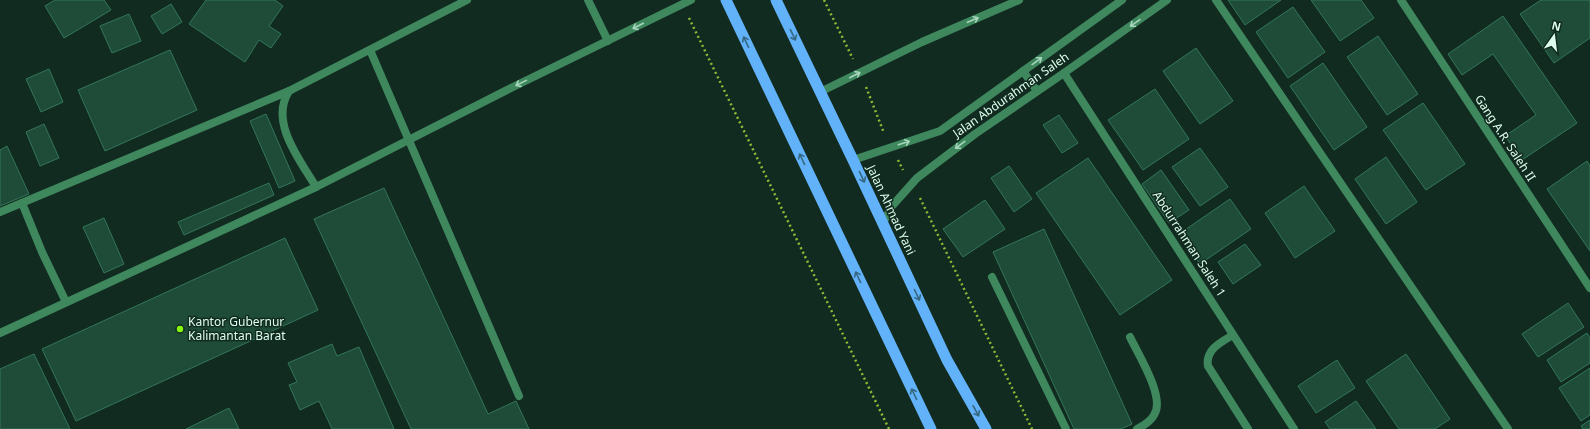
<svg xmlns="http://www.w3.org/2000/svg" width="1590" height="429" font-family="'Noto Sans',sans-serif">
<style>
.building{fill:#1f4b39;stroke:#32775a}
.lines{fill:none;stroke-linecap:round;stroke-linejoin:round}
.path{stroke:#8fba35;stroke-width:2.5;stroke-dasharray:2 3;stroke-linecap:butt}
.service{stroke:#3f885e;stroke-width:8}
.minor{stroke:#3f885e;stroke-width:8}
.tertiary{stroke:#3f885e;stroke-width:8}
.trunk{stroke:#62b2fa;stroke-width:11}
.oneway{stroke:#a6d5bc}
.oneway2{stroke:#366882}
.poi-dot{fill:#87f710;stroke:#122b20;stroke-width:1.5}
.labels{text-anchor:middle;stroke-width:3;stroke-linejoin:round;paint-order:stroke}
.street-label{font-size:12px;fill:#ddfeee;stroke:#122b20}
.poi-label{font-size:12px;fill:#ddfeee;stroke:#122b20;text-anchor:start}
</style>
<rect width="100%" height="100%" fill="#122b20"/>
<g class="building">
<path d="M55,0H104L111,10L64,38L45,6Z"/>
<path d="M206,0H275L283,6L269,26L281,34L271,48L259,40L245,62L189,24Z"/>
<path d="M1228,0H1281L1245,25Z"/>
<path d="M1311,0H1361L1374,18L1340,41Z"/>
<path d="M1541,0H1590V38L1554,63L1520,14Z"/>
<path d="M171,4L182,22L162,34L151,16Z"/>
<path d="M1293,7L1325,52L1288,78L1256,32Z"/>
<path d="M129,14L141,41L112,53L100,26Z"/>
<path d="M1503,16L1577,123L1522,160L1505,136L1536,115L1493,54L1462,75L1448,54Z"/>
<path d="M1378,36L1418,94L1387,115L1347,57Z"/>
<path d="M1196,48L1233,101L1200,124L1163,71Z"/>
<path d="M170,50L197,110L105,151L78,90Z"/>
<path d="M1323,63L1367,127L1334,150L1290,86Z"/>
<path d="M49,69L63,102L41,112L26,79Z"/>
<path d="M1155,89L1189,139L1143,170L1108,120Z"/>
<path d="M1423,103L1465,164L1426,190L1383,130Z"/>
<path d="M266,114L295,181L279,188L250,121Z"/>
<path d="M1059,115L1078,143L1062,153L1043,125Z"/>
<path d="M44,124L59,158L40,166L26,132Z"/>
<path d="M7,146L29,194L0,206V150Z"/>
<path d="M1200,148L1228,187L1200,206L1172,167Z"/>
<path d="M1386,157L1417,202L1386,224L1355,179Z"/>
<path d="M1088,158L1172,280L1120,315L1036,193Z"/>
<path d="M1587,161L1590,166V251L1547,189Z"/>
<path d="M1009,166L1032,199L1014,212L991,178Z"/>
<path d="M1161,170L1189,210L1169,223L1142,184Z"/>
<path d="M269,183L274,195L184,235L178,222Z"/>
<path d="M1304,186L1335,231L1295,258L1265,213Z"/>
<path d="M384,188L488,414L516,401L529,429H411L314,219Z"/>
<path d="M1230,199L1251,229L1200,264L1179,234Z"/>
<path d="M985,200L1005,229L963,257L943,229Z"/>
<path d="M104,218L124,264L104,273L83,227Z"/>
<path d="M1044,229L1132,424L1121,429H1074L993,252Z"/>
<path d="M285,238L318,310L76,421L42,349Z"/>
<path d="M1245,244L1261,265L1233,284L1218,262Z"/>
<path d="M1568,303L1584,327L1538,357L1522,334Z"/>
<path d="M1587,333L1590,338V363L1561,382L1547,360Z"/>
<path d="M332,344L337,356L359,347L394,429H332L319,401L300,410L289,385L297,382L288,363Z"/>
<path d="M34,354L70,429H0V369Z"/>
<path d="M1406,354L1450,419L1435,429H1399L1366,381Z"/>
<path d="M1337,360L1355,388L1316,413L1298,386Z"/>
<path d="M1590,368V415L1581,421L1559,388Z"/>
<path d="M1356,401L1376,429H1330L1325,422Z"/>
<path d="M229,408L239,429H186Z"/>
<path d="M1590,420V429H1583L1581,426Z"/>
</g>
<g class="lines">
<g class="path">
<path d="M824,0L853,59"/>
<path d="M689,18L889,429"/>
<path d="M866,87L884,133"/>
<path d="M898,160L903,170"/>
<path d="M920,198L1032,429"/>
</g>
<g class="service">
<path d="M588,0L608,41"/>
<path d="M370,50L519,396"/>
<path d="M820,92L922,42L1019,0"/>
<path d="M316,187C300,160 269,122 289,91L467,0"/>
<path d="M22,203L42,252L66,302"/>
<path d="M0,212L289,91"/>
<path d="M992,277L1066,429"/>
<path d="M0,333L316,187L515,86L691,0"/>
<path d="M1233,335C1221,342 1205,350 1208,366L1248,429"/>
<path d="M1130,337C1138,354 1166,398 1154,415C1151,421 1143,426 1137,429"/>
</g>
<g class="minor">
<path d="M1216,0L1508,429"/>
<path d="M1401,0L1590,288"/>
<path d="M1064,73L1294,429"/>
</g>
<g class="tertiary">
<path d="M1023,71L1037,91"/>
<path d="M853,160L940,131L1122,0"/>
<path d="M883,223L892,206L917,178L975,134L1064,73L1167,0"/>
</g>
<g class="trunk">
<path d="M726,0L931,429"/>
<path d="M776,0L853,160L947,360L986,429"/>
</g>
</g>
<defs><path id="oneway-shaft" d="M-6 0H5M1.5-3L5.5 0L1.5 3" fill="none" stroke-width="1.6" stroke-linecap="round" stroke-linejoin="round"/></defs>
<g class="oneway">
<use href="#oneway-shaft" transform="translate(973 20) rotate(-23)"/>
<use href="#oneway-shaft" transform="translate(1135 23) rotate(145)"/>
<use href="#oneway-shaft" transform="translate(638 26) rotate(153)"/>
<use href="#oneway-shaft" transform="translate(1037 61) rotate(-36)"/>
<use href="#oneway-shaft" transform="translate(855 75) rotate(-27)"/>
<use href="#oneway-shaft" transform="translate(521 83) rotate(154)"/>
<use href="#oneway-shaft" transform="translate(904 143) rotate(-18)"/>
<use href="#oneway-shaft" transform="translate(960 145) rotate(143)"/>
</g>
<g class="oneway2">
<use href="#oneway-shaft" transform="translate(793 35) rotate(64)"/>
<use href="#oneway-shaft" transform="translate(746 42) rotate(-115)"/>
<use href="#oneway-shaft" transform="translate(802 159) rotate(-115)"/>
<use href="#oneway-shaft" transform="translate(862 177) rotate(65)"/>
<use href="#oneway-shaft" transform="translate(858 277) rotate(-115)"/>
<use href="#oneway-shaft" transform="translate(917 295) rotate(65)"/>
<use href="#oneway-shaft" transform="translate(914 394) rotate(-116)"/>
<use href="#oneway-shaft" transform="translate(976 411) rotate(61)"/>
</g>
<circle class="poi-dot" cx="180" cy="329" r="4"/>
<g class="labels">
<g class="street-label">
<text transform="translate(1011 95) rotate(-35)" y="4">Jalan Abdurahman Saleh</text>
<text transform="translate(1505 138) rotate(57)" y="4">Gang A.R. Saleh II</text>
<text transform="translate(891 210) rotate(65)" y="4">Jalan Ahmad Yani</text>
<text transform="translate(1189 244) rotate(57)" y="4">Abdurrahman Saleh 1</text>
</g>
<g class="poi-label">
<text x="188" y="326">Kantor Gubernur<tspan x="188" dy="14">Kalimantan Barat</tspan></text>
</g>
</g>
<g transform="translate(1554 36) rotate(14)" stroke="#122b20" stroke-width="3" paint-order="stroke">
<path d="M0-3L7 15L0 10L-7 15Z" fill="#ddfeee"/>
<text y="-6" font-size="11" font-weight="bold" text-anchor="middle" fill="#ddfeee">N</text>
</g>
</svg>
